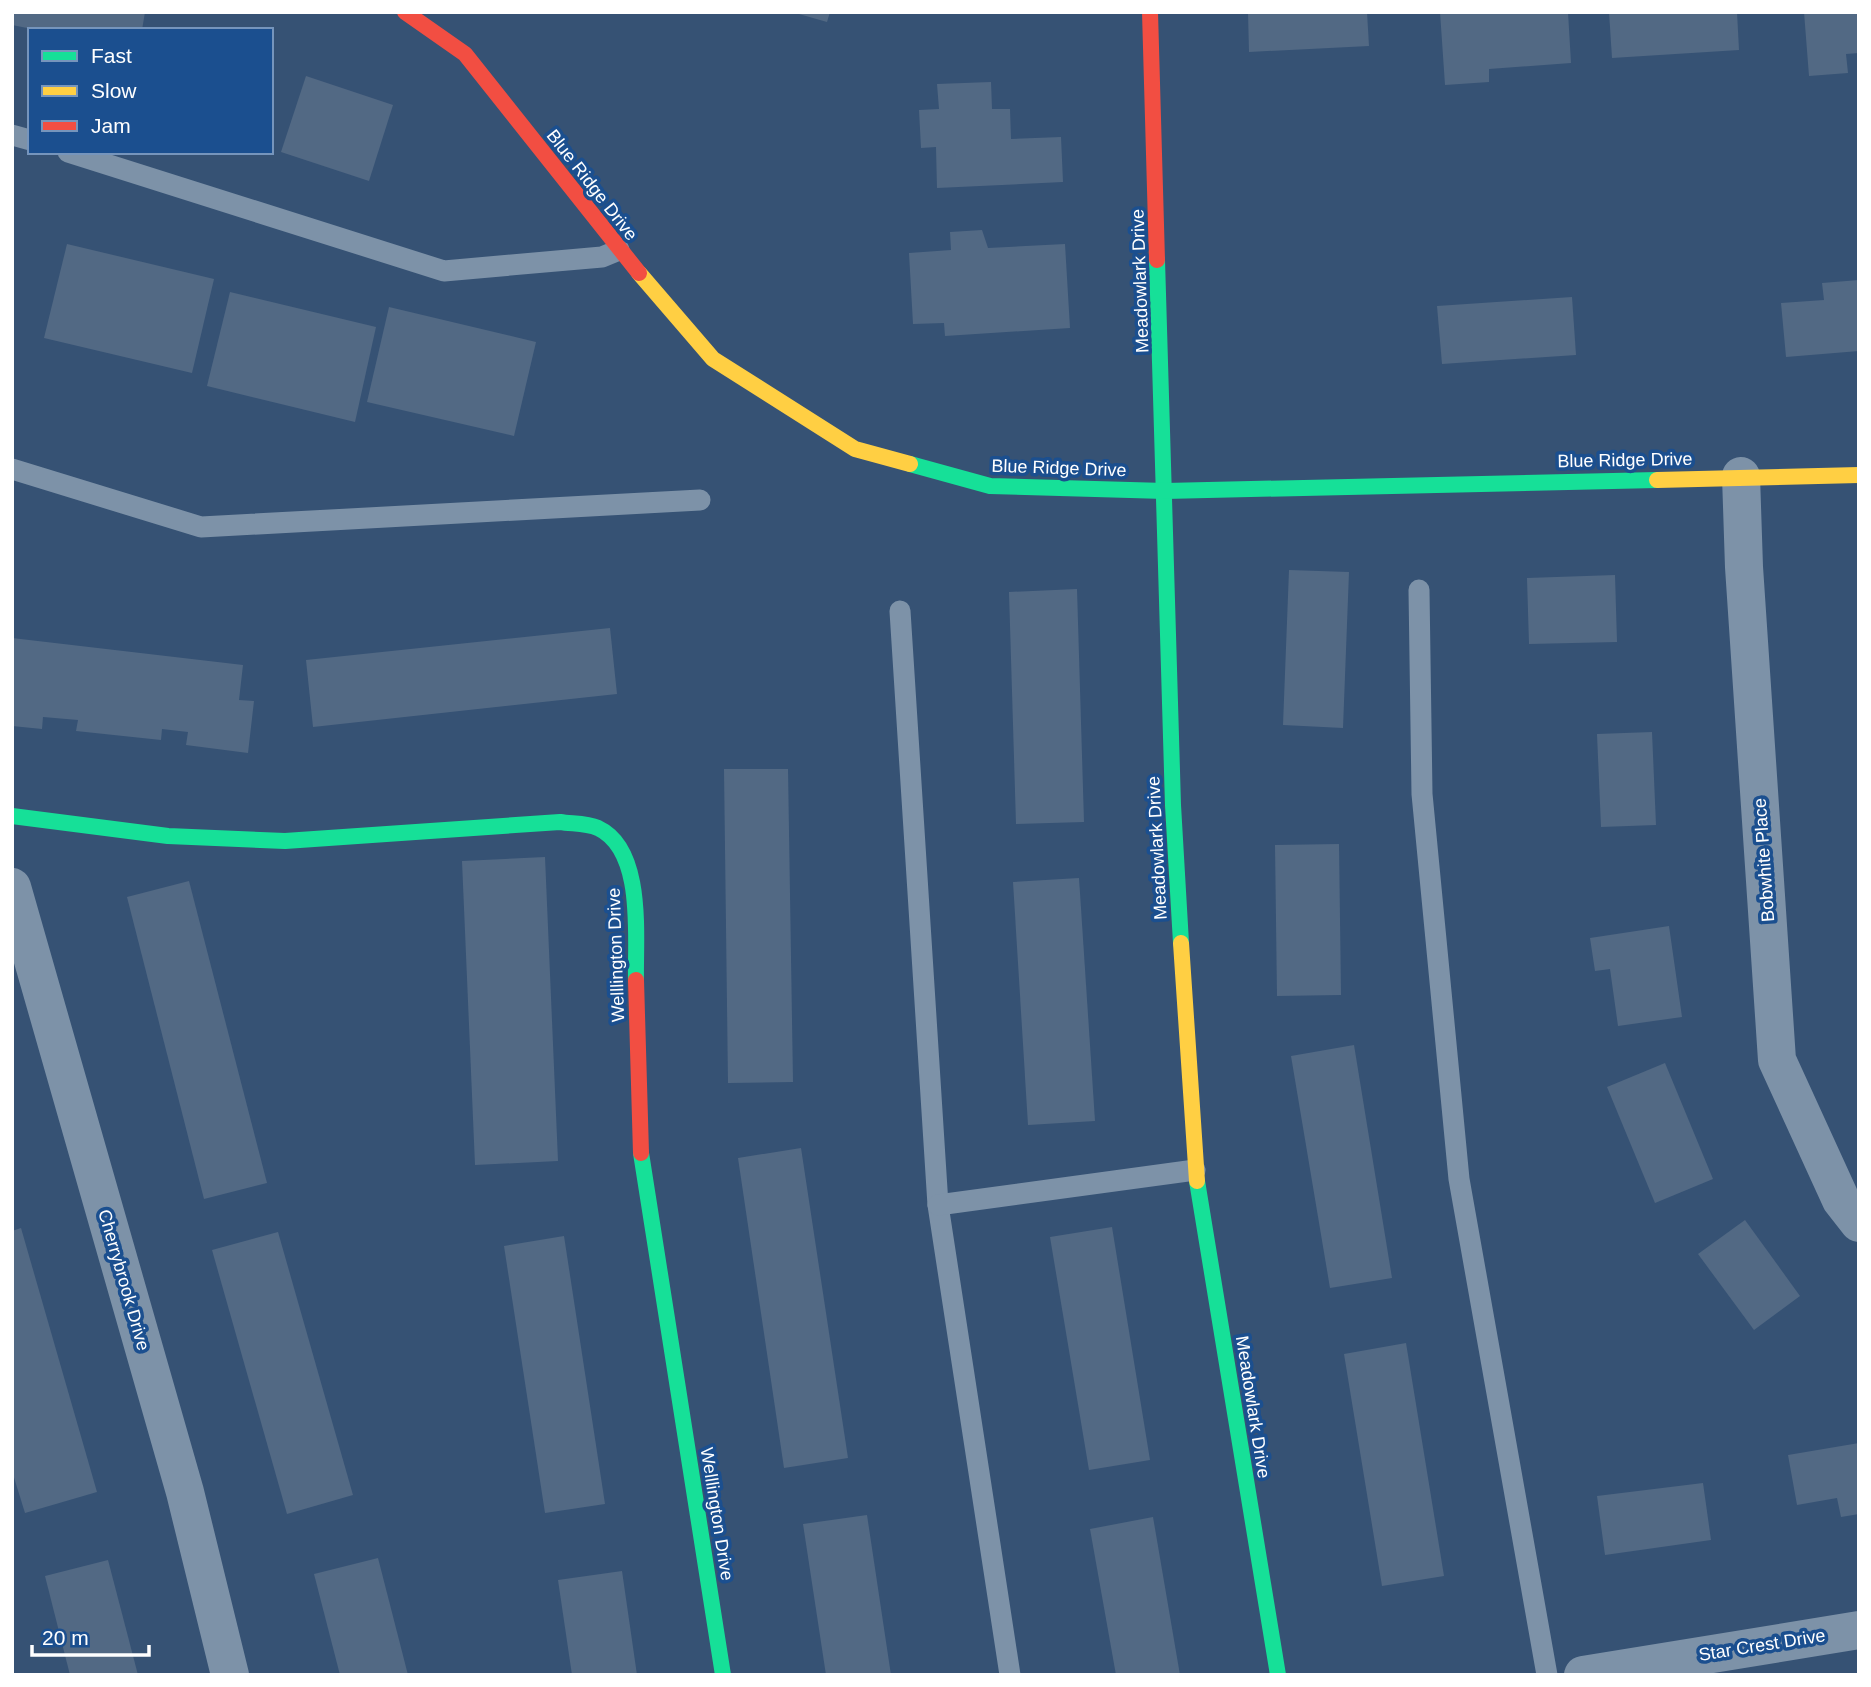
<svg xmlns="http://www.w3.org/2000/svg" width="1871" height="1687" font-family="Helvetica,sans-serif">
<style>
.building{fill:#526984}
.lines{fill:none;stroke-linecap:round;stroke-linejoin:round}
.lane{stroke:#7d92a8;stroke-width:21}
.street{stroke:#7d92a8;stroke-width:38}
.fast{stroke:#16e098;stroke-width:16}
.slow{stroke:#ffcf43;stroke-width:16}
.jam{stroke:#f24e42;stroke-width:16}
.labels{text-anchor:middle;stroke-width:7;stroke-linejoin:round;paint-order:stroke}
.street-label{font-size:18px;fill:#fff;stroke:#1b4f8f}
</style>
<rect width="100%" height="100%" fill="#365274"/>
<g class="building">
<path d="M12,12H145L142,30H37L12,25Z"/>
<path d="M792,12H830L827,22Z"/>
<path d="M1248,12H1367L1369,46L1249,52Z"/>
<path d="M1440,12H1568L1571,63L1489,69V82L1445,85Z"/>
<path d="M1609,12H1737L1739,50L1612,58Z"/>
<path d="M1804,12H1859V53L1846,54L1848,73L1809,76Z"/>
<path d="M306,76L393,105L369,181L281,152Z"/>
<path d="M991,82L992,109H1010L1011,139L1061,137L1063,182L937,188L936,147L921,148L919,110L939,109L937,84Z"/>
<path d="M982,230L988,248L1065,244L1070,328L945,336L944,323L913,324L909,253L951,250L950,232Z"/>
<path d="M67,244L214,279L192,373L44,338Z"/>
<path d="M1859,280V351L1786,357L1781,303L1824,300L1822,283Z"/>
<path d="M230,292L376,327L355,422L207,386Z"/>
<path d="M1572,297L1576,355L1442,364L1437,306Z"/>
<path d="M389,307L536,342L514,436L367,402Z"/>
<path d="M1289,570L1349,572L1343,728L1283,725Z"/>
<path d="M1615,575L1617,642L1529,644L1527,578Z"/>
<path d="M1077,589L1084,822L1016,824L1009,592Z"/>
<path d="M610,628L617,694L313,727L306,660Z"/>
<path d="M12,638L243,665L239,700L254,701L248,753L186,745L188,732L162,729L161,740L76,731L78,720L43,717L42,729L12,726Z"/>
<path d="M1652,732L1656,825L1601,827L1597,734Z"/>
<path d="M724,769H788L793,1082L728,1083Z"/>
<path d="M1339,844L1341,995L1277,996L1275,845Z"/>
<path d="M545,857L558,1161L475,1165L462,861Z"/>
<path d="M1079,878L1095,1121L1028,1125L1013,882Z"/>
<path d="M189,881L267,1183L204,1199L127,897Z"/>
<path d="M1669,926L1682,1017L1618,1026L1610,969L1595,971L1590,938Z"/>
<path d="M1354,1045L1392,1278L1330,1288L1291,1056Z"/>
<path d="M1665,1063L1713,1179L1655,1203L1607,1087Z"/>
<path d="M801,1148L848,1458L784,1468L738,1158Z"/>
<path d="M1745,1220L1800,1296L1754,1330L1698,1254Z"/>
<path d="M1112,1227L1150,1460L1089,1470L1050,1237Z"/>
<path d="M21,1228L97,1492L25,1513L12,1471V1231Z"/>
<path d="M278,1232L353,1495L287,1514L212,1250Z"/>
<path d="M564,1236L605,1504L545,1513L504,1246Z"/>
<path d="M1406,1343L1444,1576L1382,1586L1344,1354Z"/>
<path d="M1859,1443V1514L1841,1517L1837,1498L1797,1505L1788,1455Z"/>
<path d="M1703,1483L1711,1540L1605,1555L1597,1496Z"/>
<path d="M867,1515L891,1675H826L803,1524Z"/>
<path d="M1153,1517L1180,1675H1116L1090,1529Z"/>
<path d="M378,1558L408,1675H340L314,1574Z"/>
<path d="M108,1560L138,1675H70L45,1576Z"/>
<path d="M622,1571L637,1675H572L558,1580Z"/>
</g>
<g class="lines">
<g class="lane">
<path d="M12,135L30,140"/>
<path d="M68,152L444,271L602,257L619,250"/>
<path d="M12,469L201,527L700,500"/>
<path d="M1419,590L1422,794L1459,1179L1547,1675"/>
<path d="M900,611L938,1205L1010,1675"/>
<path d="M938,1205L1195,1170"/>
</g>
<g class="street">
<path d="M1741,476L1744,567L1777,1060L1841,1200L1859,1223"/>
<path d="M12,887L185,1492L230,1675"/>
<path d="M1583,1675L1859,1630"/>
</g>
<g class="fast">
<path d="M1157,260L1173,805L1181,943"/>
<path d="M910,464L990,486L1165,491L1657,480"/>
<path d="M12,816L168,836L285,841L560,822C572,824 586,823 598,828C645,850 635,938 636,980"/>
<path d="M641,1153L723,1675"/>
<path d="M1197,1181L1278,1675"/>
</g>
<g class="slow">
<path d="M639,273L713,359L855,449L910,464"/>
<path d="M1657,480L1859,475"/>
<path d="M1181,943L1197,1181"/>
</g>
<g class="jam">
<path d="M405,12L465,54L639,273"/>
<path d="M1150,12L1157,260"/>
<path d="M636,980L641,1153"/>
</g>
</g>
<g class="labels">
<g class="street-label">
<text transform="translate(592 185) rotate(52)" y="6">Blue Ridge Drive</text>
<text transform="translate(1140 281) rotate(-92)" y="6">Meadowlark Drive</text>
<text transform="translate(1625 460) rotate(-1)" y="6">Blue Ridge Drive</text>
<text transform="translate(1059 468) rotate(2)" y="6">Blue Ridge Drive</text>
<text transform="translate(1157 848) rotate(-93)" y="6">Meadowlark Drive</text>
<text transform="translate(1764 860) rotate(-94)" y="6">Bobwhite Place</text>
<text transform="translate(616 955) rotate(-92)" y="6">Welllington Drive</text>
<text transform="translate(124 1280) rotate(74)" y="6">Cherrybrook Drive</text>
<text transform="translate(1253 1407) rotate(81)" y="6">Meadowlark Drive</text>
<text transform="translate(717 1514) rotate(81)" y="6">Welllington Drive</text>
<text transform="translate(1762 1645) rotate(-9)" y="6">Star Crest Drive</text>
</g>
</g>
<rect width="1871" height="1687" fill="none" stroke="#ffffff" stroke-width="28"/>
<rect x="28" y="28" width="245" height="126" fill="#1b4f8f" stroke="#7695bc" stroke-width="2"/>
<rect x="42" y="51" width="35" height="10" fill="#16e098" stroke="#7695bc" stroke-width="2"/>
<text x="91" y="63" font-size="21" fill="#ffffff">Fast</text>
<rect x="42" y="86" width="35" height="10" fill="#ffcf43" stroke="#7695bc" stroke-width="2"/>
<text x="91" y="98" font-size="21" fill="#ffffff">Slow</text>
<rect x="42" y="121" width="35" height="10" fill="#f24e42" stroke="#7695bc" stroke-width="2"/>
<text x="91" y="133" font-size="21" fill="#ffffff">Jam</text>
<path d="M32 1645v10h117v-10" fill="none" stroke="#ffffff" stroke-width="3.5"/>
<text x="42" y="1645" font-size="21" fill="#ffffff" stroke="#1b4f8f" stroke-width="5" paint-order="stroke">20 m</text>
</svg>
